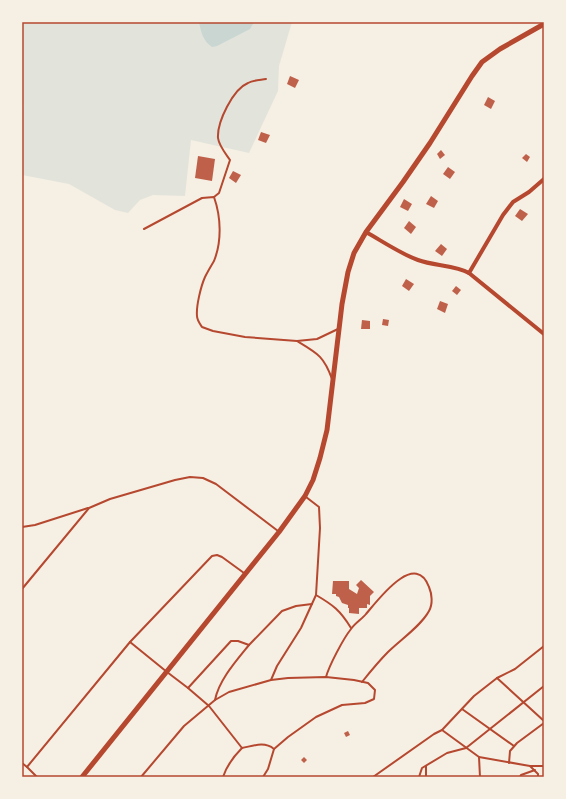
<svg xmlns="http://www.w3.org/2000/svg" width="566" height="799" font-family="'DM Sans',sans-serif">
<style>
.green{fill:#e2e4dc}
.water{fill:#c9d6d2}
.building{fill:#bf614a}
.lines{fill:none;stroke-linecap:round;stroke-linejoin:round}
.service{stroke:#b5482f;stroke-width:2}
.minor{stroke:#b5482f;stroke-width:4}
.tertiary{stroke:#b5482f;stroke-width:5}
.neatline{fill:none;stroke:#b5482f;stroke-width:1.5}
</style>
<rect width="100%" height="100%" fill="#f6efe4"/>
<path class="green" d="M22,22H292L279,66L278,91L249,153L191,140L185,196L153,195L140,200L128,213L115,210L69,184L22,175V117L24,105L22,103Z"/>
<path class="water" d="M199,22H254L250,29L217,46L212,47C203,41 201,32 199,22Z"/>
<g class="building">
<path d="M290,76L299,80L295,88L287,84Z"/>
<path d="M488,97L495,101L491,109L484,105Z"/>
<path d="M261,132L270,135L266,143L258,140Z"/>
<path d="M441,150L445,155L440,159L437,154Z"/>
<path d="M526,154L530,157L527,162L522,158Z"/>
<path d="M198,156L215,159L212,181L195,178Z"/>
<path d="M448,167L455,172L450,179L443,174Z"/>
<path d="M233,171L241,175L236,183L229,178Z"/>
<path d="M431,196L438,201L434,208L426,204Z"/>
<path d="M404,199L412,204L408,211L400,207Z"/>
<path d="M520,209L528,214L522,221L515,216Z"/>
<path d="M409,221L416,227L411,234L404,228Z"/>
<path d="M441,244L447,249L442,256L435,251Z"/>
<path d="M406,279L414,284L409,291L402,286Z"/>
<path d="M456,286L461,290L457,295L452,291Z"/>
<path d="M440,301L448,304L445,313L437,309Z"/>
<path d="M383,319L389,320L388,326L382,325Z"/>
<path d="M362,320L370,321V329H361Z"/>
<path d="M361,580L374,592L370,596V605L367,604V608H359V614L349,613V608H348V605L342,603L339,597L336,596V594H332L333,581H349V589L357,594L359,588L356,585Z"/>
<path d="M348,731L350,735L346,737L344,733Z"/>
<path d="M304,757L307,760L304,763L301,760Z"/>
</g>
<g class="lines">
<g class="service">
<path d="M214,197L219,193L230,160C226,154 219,146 218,138C217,122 233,89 248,83C253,80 261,80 266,79"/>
<path d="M144,229L202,198L214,197C221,217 222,241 214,261C211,266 208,271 205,277C201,286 196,306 197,316C197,320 200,324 202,327L213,331L245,337L297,341L317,339L338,329"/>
<path d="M297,341C317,353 324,356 332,379"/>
<path d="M22,527L35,525L88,508"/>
<path d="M22,589L89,508L110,499L175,480L190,477L203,478L216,484L278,531"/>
<path d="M316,595C333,605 340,610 351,628"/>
<path d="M130,642L167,672L188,688L209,706L242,748C253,746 264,741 274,749L288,737L316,717L342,705L365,703L374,699L375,690L368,683L354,680L326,677L288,678L271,680L229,692L215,700L184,726L141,777"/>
<path d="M326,677C329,666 343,639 351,629C355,623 362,619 366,614C378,600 415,550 429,587C432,594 433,604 429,611C421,626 400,640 388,652C379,661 370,672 362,682"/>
<path d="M497,678L544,721"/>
<path d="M271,680L277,666L301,628L316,595L320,528L319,507L306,497"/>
<path d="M188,688L231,641H238L249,645L282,611L296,606L312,604"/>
<path d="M215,700C219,680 236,661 249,645"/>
<path d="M462,709L514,746"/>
<path d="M442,730L474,696L497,678L515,669L544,646"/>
<path d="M479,757L480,777"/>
<path d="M22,763L27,767"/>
<path d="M509,763L510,751L517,743L544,723"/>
<path d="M426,766V777"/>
<path d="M530,766H544"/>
<path d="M37,777L27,767L130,642L212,556L217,555L222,557L244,573"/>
<path d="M223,777C227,765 233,757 242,748"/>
<path d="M263,777L268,769L274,749"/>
<path d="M373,777L434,734L442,730L479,757L530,766L538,774V777"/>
<path d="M419,777L422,768L447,753L466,748L544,686"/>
<path d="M520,777L521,775L535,770"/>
</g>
<g class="minor">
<path d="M366,232C382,241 401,254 418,260C434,266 456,265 469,273L544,334"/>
<path d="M469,273L503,215L513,202L529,192L544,179"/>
</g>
<path class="tertiary" d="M82,777L279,532L305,496L313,480L320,458L327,430L342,304L348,272L354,253L366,232L403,182L430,143L472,76L482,62L500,49L544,24"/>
</g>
<rect width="566" height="799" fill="none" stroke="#f6efe4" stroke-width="46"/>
<rect x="23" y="23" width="520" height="753" class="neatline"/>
</svg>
